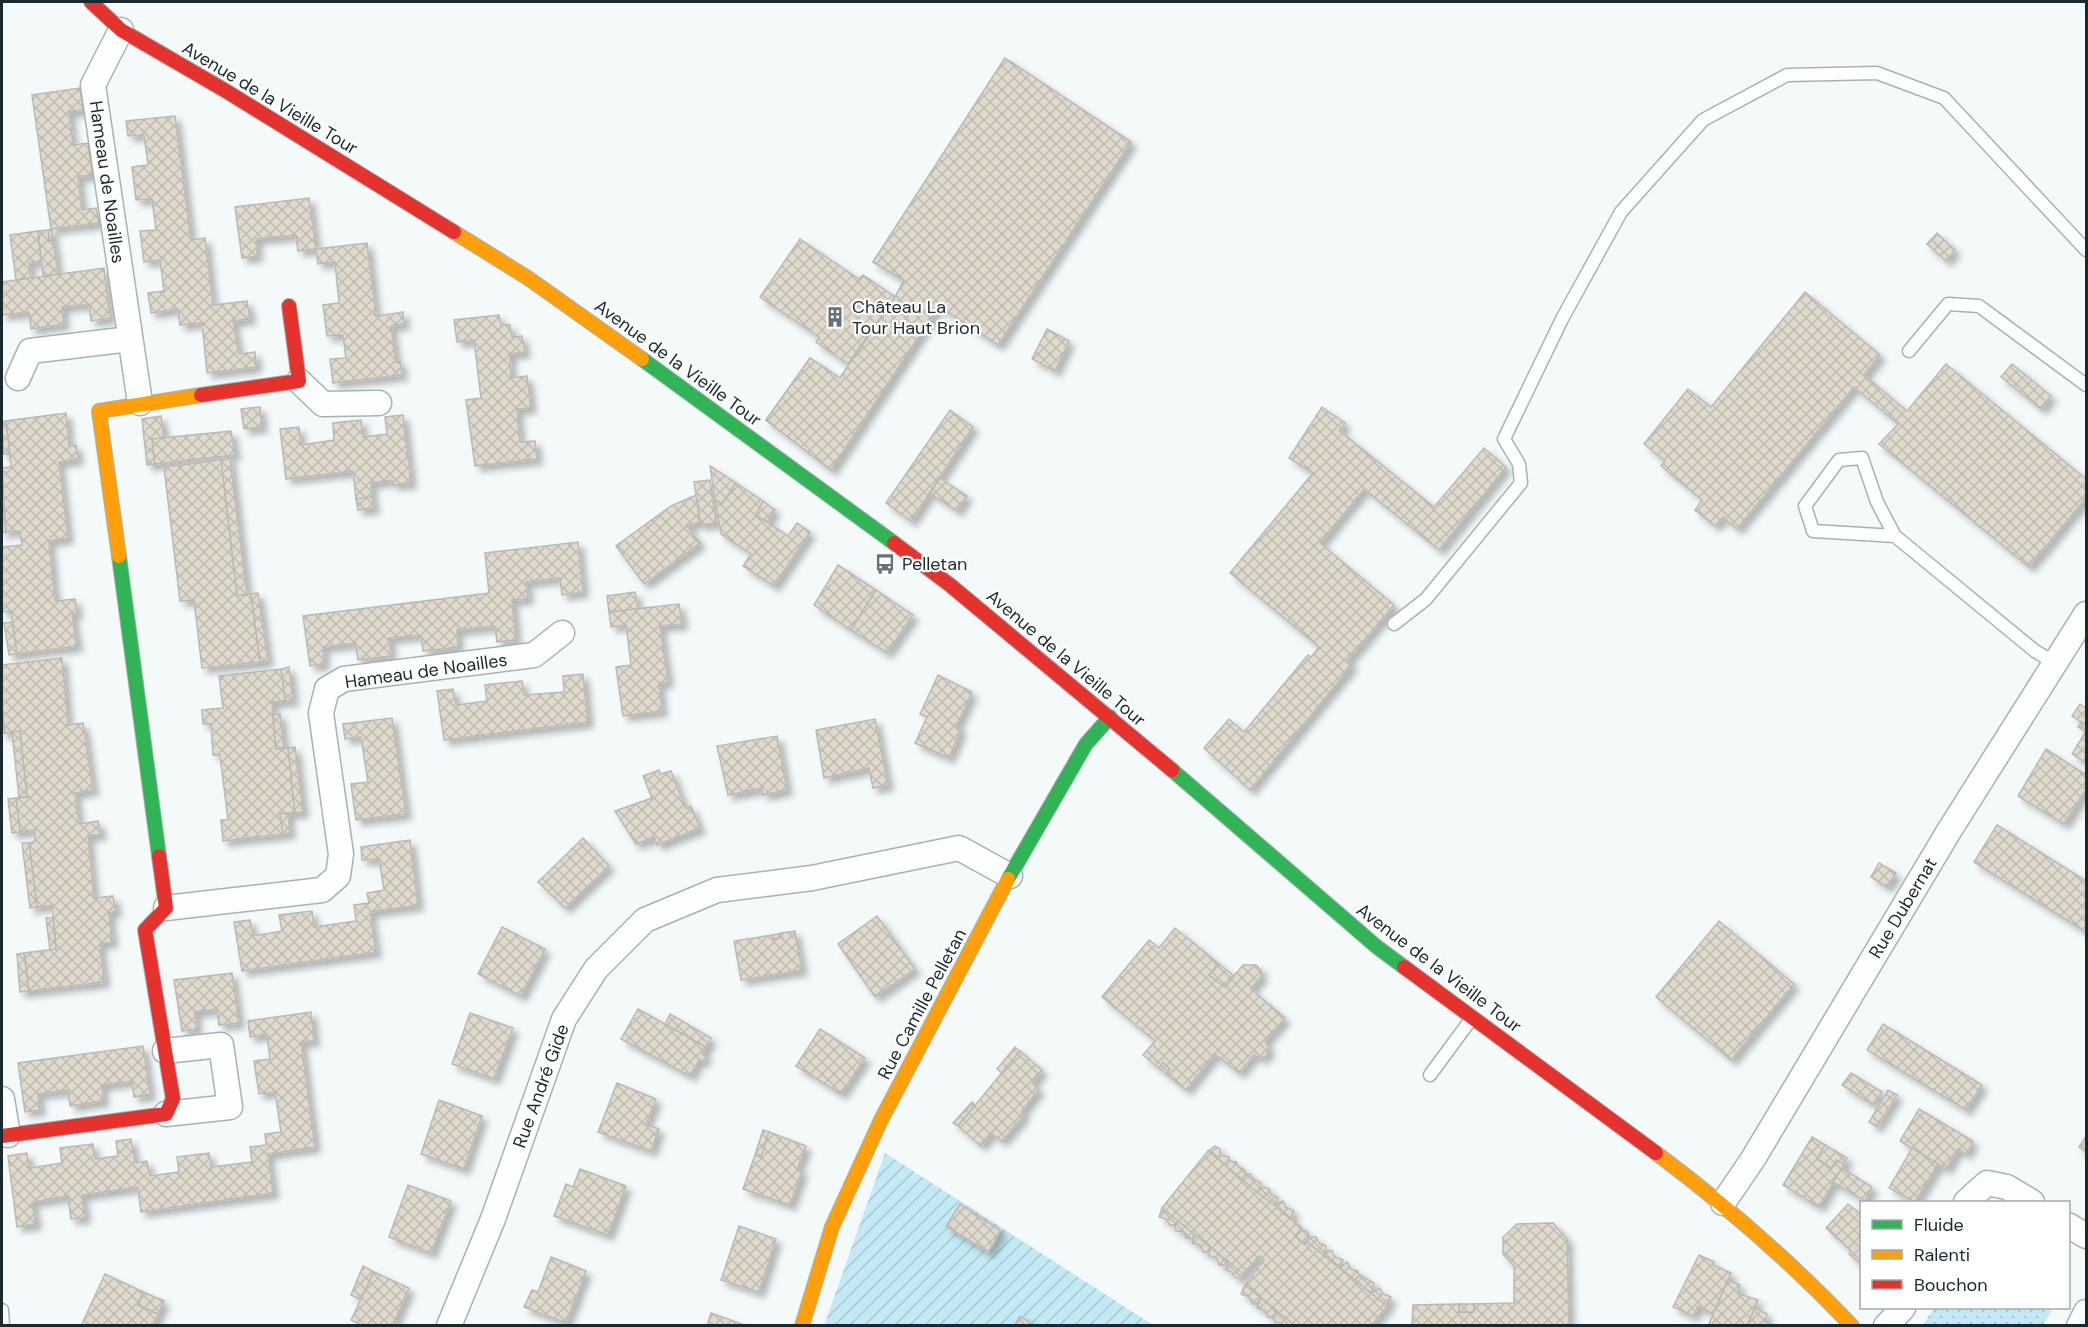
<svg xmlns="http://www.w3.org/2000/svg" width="2088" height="1327" font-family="'DM Sans',sans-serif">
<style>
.park{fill:url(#park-dots)}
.garden{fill:url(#garden-furrows)}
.building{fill:url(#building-cross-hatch);stroke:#bbb9b4;stroke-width:1.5;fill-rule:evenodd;filter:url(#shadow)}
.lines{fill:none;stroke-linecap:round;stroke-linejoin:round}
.lane-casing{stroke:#a7b2b4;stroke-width:15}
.street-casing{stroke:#a7b2b4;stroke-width:27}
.fast-casing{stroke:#a7b2b4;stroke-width:16}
.slow-casing{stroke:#a7b2b4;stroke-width:16}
.jam-casing{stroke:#a7b2b4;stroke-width:16}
.lane{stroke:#fdfefe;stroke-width:12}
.street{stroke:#fdfefe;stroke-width:24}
.fast{stroke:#30b455;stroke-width:14}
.slow{stroke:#ff9f0a;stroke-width:14}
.jam{stroke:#e5322d;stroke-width:14}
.labels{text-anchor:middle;stroke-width:4.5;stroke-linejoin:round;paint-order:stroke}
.street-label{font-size:18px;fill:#182a2f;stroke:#fff}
.poi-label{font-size:18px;fill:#182a2f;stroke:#fff;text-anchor:start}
</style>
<defs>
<pattern id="park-dots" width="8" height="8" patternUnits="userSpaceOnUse" patternTransform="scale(1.5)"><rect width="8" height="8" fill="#c3e9f4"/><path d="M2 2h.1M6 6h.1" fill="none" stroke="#a7c8d2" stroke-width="1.8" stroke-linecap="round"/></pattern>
<pattern id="garden-furrows" width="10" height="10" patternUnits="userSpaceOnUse" patternTransform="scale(1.5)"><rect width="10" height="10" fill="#c3e9f4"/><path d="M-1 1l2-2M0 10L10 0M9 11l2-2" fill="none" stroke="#a7c8d2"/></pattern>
<pattern id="building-cross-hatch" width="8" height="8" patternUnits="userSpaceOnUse" patternTransform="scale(1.5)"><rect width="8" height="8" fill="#e0dacc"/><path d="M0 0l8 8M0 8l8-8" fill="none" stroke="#bfbbb0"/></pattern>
<filter id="shadow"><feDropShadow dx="5.5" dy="5.5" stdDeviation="3" flood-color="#0004"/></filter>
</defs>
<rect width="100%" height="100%" fill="#f4f9fa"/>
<path class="park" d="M1934,1308H2053L2043,1325H1923Z"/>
<path class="garden" d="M885,1153L1153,1325L824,1326Z"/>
<g class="building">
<path d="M1005,58L1131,142L998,345L939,306L831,470L766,420L810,358L840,378L895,297L904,280L873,262ZM1014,109L1080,154L988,296L921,250Z"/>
<path d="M1005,58L1131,142L998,345L939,306L831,470L766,420L810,358L840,378L895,297L904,280L873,262Z"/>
<path d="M80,88L83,110L69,112L73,145L88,143L92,175L78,177L82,210L96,208L99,223L51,229L32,95Z"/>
<path d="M175,116L191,240L205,238L213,305L247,301L250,319L233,321L239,354L255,352L256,367L207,373L202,323L180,325L178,309L151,313L148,293L164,291L160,260L144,262L140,231L156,230L152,199L136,200L132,167L148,165L144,135L128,136L126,121Z"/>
<path d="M309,198L316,249L298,251L296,235L256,239L257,256L242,258L235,207Z"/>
<path d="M52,229L53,240L49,241L48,230Z"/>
<path d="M48,230L49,241L53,240L58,274L43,276L38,231Z"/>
<path d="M38,231L41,261L29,263L31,278L16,280L10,235Z"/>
<path d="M1937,233L1955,250L1946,261L1927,244Z"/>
<path d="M800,239L859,279L863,275L895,297L848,364L816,342L819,337L760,297Z"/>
<path d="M367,243L376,316L403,312L404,324L391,326L396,362L400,361L402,375L333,383L330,359L346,358L343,335L327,336L323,305L339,303L335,262L318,264L316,249Z"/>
<path d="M104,268L110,318L91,321L89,304L62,307L64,324L31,329L29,312L2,315V282Z"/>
<path d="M1805,292L1880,355L1864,375L1907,411L1946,364L2086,479V498L2029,567L1879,444L1898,424L1854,387L1737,529L1723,517L1715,526L1695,510L1702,500L1661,466L1665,461L1644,444L1688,389L1711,407Z"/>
<path d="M499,315L501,325H510L512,337L522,336L525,352L510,354L511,378L527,376L531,408L517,409L520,442L535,441L537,459L475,466L466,400L481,398L474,340L457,342L454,320Z"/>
<path d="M1047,329L1069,341L1055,371L1032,359Z"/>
<path d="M2012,364L2051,396L2041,409L2001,377Z"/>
<path d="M260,407L262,427L244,429L241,409Z"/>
<path d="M1322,407L1345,423L1340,431L1434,507L1484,448L1506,467L1439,550L1364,489L1320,543L1394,605L1347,661L1352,665L1250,790L1204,748L1229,719L1244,732L1308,655L1311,657L1319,647L1230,573L1313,473L1289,458Z"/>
<path d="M950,410L973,427L911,521L886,503Z"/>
<path d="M66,413L69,446L76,445L78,459L59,462L68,538L49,541L55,601L75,599L77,613L72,614L77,646L17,654L11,611L2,612V547L22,545L20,531L6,532L2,468L11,467L6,421Z"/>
<path d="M403,415L411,483L393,485L392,480L371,483L372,497L356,499L353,471L286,479L280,429L299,427L301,445L334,440L333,423L361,420L363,437L387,434L385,417Z"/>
<path d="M161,416L164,439H152L155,464L147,465L142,419Z"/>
<path d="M6,421L10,454H3L2,422Z"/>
<path d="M231,431L235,455L155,464L152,439Z"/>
<path d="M230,459L247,594L237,596L221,460Z"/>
<path d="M221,460L237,596L251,594L260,662L202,668L194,600L180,601L164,467Z"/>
<path d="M710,466L736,483L722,504L715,500Z"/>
<path d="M940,478L967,496L957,511L930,493Z"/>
<path d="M710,480L716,523L701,525L694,482Z"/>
<path d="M736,483L763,501L756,515L788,536L797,523L810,532L774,586L743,566L751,554L721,534L715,500L722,504Z"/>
<path d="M2,495L6,532L2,533Z"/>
<path d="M696,495L700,522L687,526L700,543L644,584L616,546L671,506Z"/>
<path d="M372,497L374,508L358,510L356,499Z"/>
<path d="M763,501L775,510L767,522L756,515Z"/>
<path d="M578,542L583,592L562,595L560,578L526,582L528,599L512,600L516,640L497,642L495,626L457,630L458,647L423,651L421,635L389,638L391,656L358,660L355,643L323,647L324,664L310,666L303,616L489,593L485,553Z"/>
<path d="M838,565L876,590L851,630L814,605Z"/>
<path d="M876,590L913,615L887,653L851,630Z"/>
<path d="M635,592L638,609L609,612L607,596Z"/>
<path d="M258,593L268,661L260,662L251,594Z"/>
<path d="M679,604L682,624L660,626L668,682L659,683L662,711L623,716L616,667L631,665L626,625L611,627L609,612Z"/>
<path d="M12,622L17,654L9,655L4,623Z"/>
<path d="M62,658L68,725L83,723L93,790L75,793L79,824L98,821L101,834L88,836L94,898L113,896L116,911L109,913L112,942L100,944L104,982L29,991L24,953L56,949L52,905L37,907L29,843L35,841V830L20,832L16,798L27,797L20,731L5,733L2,709V665Z"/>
<path d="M289,667L293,700L285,701L281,669Z"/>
<path d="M281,669L285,701L272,702L273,715L276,749L288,748L295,813L280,814L283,834L223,841L221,820H228L220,755H213L211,724H203L202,710L223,708L219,676Z"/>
<path d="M583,674L588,722L444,740L437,691L453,689L456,705L487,701L485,685L522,681L524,695L564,692L563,676Z"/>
<path d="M938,675L972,692L956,727L961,729L949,758L915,743L927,717L920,714Z"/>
<path d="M2080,704L2086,708V725L2072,716Z"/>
<path d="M2,709L5,733L2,734Z"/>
<path d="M280,714L284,748L276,749L273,715Z"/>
<path d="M392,718L406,814L356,820L351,784L368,782L361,737L345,739L343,724Z"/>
<path d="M875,719L888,785L873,788L869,768L824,778L816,730Z"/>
<path d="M2081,722L2086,725V732L2078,727Z"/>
<path d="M20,731L27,797H19L12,732Z"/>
<path d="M2086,731V763L2072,754Z"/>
<path d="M777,736L787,790L763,795L762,788L728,795L717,746Z"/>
<path d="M295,747L303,812L295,813L288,748Z"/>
<path d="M2046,749L2086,775V793L2084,792L2064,824L2018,796Z"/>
<path d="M659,770L660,774L671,771L686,809L691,806L700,828L657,845L654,837L636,844L615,811L652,798L643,776Z"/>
<path d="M16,798L20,832L12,833L8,799Z"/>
<path d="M288,813L290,833L283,834L280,814Z"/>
<path d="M1997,825L2086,881V932L1974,862Z"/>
<path d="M583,838L609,866L565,908L538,882Z"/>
<path d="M410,840L418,905L370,912L376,952L242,971L234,922L250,920L253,936L282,931L279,915L312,911L314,927L356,921L354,905L369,903L367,893L384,890L379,859L362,860L361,847Z"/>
<path d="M22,843H29L37,907L30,908Z"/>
<path d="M1879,863L1896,873L1887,887L1871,877Z"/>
<path d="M877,916L915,969L875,997L838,944Z"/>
<path d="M46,918H53L56,949L50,950Z"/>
<path d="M1719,921L1794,984L1731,1060L1656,997Z"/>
<path d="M502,927L545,949L521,996L478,974Z"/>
<path d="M1175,928L1218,963L1209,975L1225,987L1243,965H1256L1261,970V977L1251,989L1285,1018L1265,1041L1269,1048L1266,1056L1260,1058L1254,1055L1239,1073L1215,1054L1186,1090L1166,1074L1170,1069L1163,1063L1159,1068L1143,1055L1155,1041L1102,997L1149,940L1159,948Z"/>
<path d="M795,931L802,970L741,980L734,941L772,935L773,939L782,937V933Z"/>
<path d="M782,933V937L773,939L772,935Z"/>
<path d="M24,953L29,991L20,992L17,954Z"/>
<path d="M1218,963L1234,976L1225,987L1209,975Z"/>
<path d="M232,973L239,1023L219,1025L217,1009L195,1012L197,1029L182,1031L174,980Z"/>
<path d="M638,1009L706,1047L702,1054L706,1056L703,1062L699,1060L690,1076L621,1039Z"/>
<path d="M311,1012L314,1041L301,1042L315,1147L268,1154L273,1193L141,1212L138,1187L82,1195L85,1218L71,1219L68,1196L32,1202L36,1224L17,1227L8,1156L27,1153L29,1168L62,1163L60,1148L93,1144L95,1159L118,1156L116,1141L131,1139L135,1163L147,1161L150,1176L179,1172L177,1157L209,1153L211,1167L252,1162L250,1147L266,1145L265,1134L281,1132L275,1092L259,1094L254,1061L270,1059L267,1034L250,1037L248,1021Z"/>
<path d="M470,1013L513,1028L494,1079L452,1064Z"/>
<path d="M670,1014L711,1038L706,1047L665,1024Z"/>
<path d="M1883,1024L1982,1085L1966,1110L1867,1050Z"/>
<path d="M820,1029L865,1058L841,1094L796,1066Z"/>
<path d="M143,1046L150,1095L134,1097L132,1081L102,1085L103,1101L70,1106L68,1090L38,1094L40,1110L25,1112L18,1063Z"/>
<path d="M1015,1047L1020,1051L1002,1073L997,1069Z"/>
<path d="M1020,1051L1042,1070L1032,1083L1039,1089L1021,1112L1024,1115L1002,1141L991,1133L981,1146L958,1126Z"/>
<path d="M1163,1063L1170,1069L1166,1074L1159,1068Z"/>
<path d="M1851,1073L1882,1092L1874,1105L1842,1085Z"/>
<path d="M617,1083L656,1099L646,1124L659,1129L651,1151L598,1132Z"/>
<path d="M1888,1090L1897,1095L1877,1127L1869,1122Z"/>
<path d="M439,1100L482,1116L464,1169L421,1154Z"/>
<path d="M972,1102L975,1105L958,1126L953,1123Z"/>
<path d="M1919,1109L1973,1141L1966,1154L1958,1149L1946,1169L1900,1141Z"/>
<path d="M763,1130L769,1132L761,1157L755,1155Z"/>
<path d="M769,1132L806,1146L797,1170L802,1171L790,1205L743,1189L755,1155L761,1157Z"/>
<path d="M2086,1136V1152L2079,1147Z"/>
<path d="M1812,1137L1825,1145L1817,1159L1831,1168L1837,1160L1844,1164L1819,1207L1783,1185Z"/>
<path d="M1825,1145L1847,1158L1844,1164L1837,1160L1831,1168L1817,1159Z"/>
<path d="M1215,1146L1220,1149V1155L1229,1157L1230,1162L1226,1166L1208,1151Z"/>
<path d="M1912,1148L1938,1164L1915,1202L1889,1188Z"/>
<path d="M1208,1151L1302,1228L1295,1236L1305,1244L1307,1242L1387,1306L1371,1326H1295L1245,1285L1264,1260L1259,1256L1243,1274L1162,1208Z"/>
<path d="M1230,1161L1236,1162L1239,1167L1245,1170L1246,1174L1242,1179L1226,1166Z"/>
<path d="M1842,1168L1872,1187L1865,1201L1833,1182Z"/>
<path d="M580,1169L626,1186L608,1235L554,1216L566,1184L573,1187Z"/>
<path d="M1246,1174H1251L1253,1179L1261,1183V1188L1257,1192L1242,1179Z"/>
<path d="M408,1185L451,1201L431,1253L389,1237Z"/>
<path d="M1264,1187L1270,1189V1194L1278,1198L1274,1205L1257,1192Z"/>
<path d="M1283,1201L1286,1207L1294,1211L1290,1219L1274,1205Z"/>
<path d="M960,1204L1001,1231L988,1252L946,1226Z"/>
<path d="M1848,1204L1862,1215V1265L1849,1254L1851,1251L1826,1228Z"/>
<path d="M1162,1208L1178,1221L1176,1225H1170L1166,1219L1159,1217Z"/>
<path d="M1178,1221L1195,1235L1192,1239L1186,1238L1184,1232L1176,1231L1175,1225Z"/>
<path d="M1553,1223L1567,1239L1569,1326H1412L1413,1305L1459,1304V1312H1474V1304L1514,1303V1266L1503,1254V1237L1517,1224Z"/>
<path d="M739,1226L776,1239L759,1292L721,1280Z"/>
<circle cx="1303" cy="1236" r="6"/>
<path d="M1195,1235L1210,1247L1207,1252H1203L1200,1245L1192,1243Z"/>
<path d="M1311,1237H1316L1319,1243L1326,1246L1324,1255L1307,1242Z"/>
<path d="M1210,1247L1228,1261L1224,1265H1219L1217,1258L1209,1256Z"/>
<path d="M1327,1251H1332L1335,1257L1343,1260L1340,1268L1324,1255Z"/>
<path d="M1699,1255L1714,1262L1713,1265L1731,1273L1713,1314L1698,1306L1693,1316L1673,1307Z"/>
<path d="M551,1257L586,1271L566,1323L524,1307L532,1290L538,1292Z"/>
<path d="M1228,1261L1243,1274L1240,1278L1234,1277L1232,1272L1226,1270Z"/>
<path d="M1347,1262L1351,1269L1358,1271L1359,1276L1355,1280L1340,1268Z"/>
<path d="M363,1266L374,1272L361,1300L351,1295Z"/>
<path d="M374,1272L409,1288L394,1322L400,1326H363L351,1320Z"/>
<path d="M105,1274L143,1292L138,1305L158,1314L153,1326H81Z"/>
<path d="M1360,1275L1374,1283L1371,1293L1355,1280Z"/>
<path d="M1728,1280L1740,1285L1737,1293L1758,1300L1747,1326H1708Z"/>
<path d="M1245,1285L1261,1298L1257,1304H1252L1249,1297L1241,1294Z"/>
<path d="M1380,1288L1383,1294L1391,1297L1387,1306L1371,1293Z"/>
<path d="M143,1292L164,1301L158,1314L138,1305Z"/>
<path d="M1261,1298L1277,1311L1273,1317H1268L1265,1310L1257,1308Z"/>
<rect x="1459" y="1304" width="15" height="8"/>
<path d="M1755,1308L1767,1314L1765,1321L1776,1326H1747Z"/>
<path d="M1277,1311L1293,1324L1292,1326H1281L1282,1323L1275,1322L1273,1316Z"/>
<path d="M711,1313L747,1326H707Z"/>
<path d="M1020,1316L1035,1326H1014Z"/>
</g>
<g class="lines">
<g class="lane-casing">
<g id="lane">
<path d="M1909,351L1948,304L1979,306L2086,385"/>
<path d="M1895,536L1813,531L1805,506L1839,460L1862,458L1877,502L1895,536L2035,651L2055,663"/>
<path d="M1394,624L1426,599L1521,483L1519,464L1504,439L1562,319L1621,212L1703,120L1787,75L1877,73L1944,98L2086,250"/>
<path d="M1430,1075L1472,1018"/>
<path d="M2,1310L3,1326"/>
</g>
</g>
<g class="street-casing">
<g id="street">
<path d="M121,30L93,85L140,403"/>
<path d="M18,378L30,351L130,339"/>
<path d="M299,381L323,404L379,403"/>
<path d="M166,908L322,890L338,876L341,854L321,713L327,689L344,679L534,655L562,633"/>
<path d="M165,1051L221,1045L230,1107L166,1114"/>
<path d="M2,1099L8,1135"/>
<path d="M1966,1202L1987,1183L2007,1187L2032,1202"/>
<path d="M1723,1203L1753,1159L1949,831L2086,614"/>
<path d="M2068,1225L2086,1236"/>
<path d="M449,1326L493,1219L564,1019L596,969L645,920L717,890L812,878L959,848L1010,876"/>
<path d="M1886,1326L1903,1308"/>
<path d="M2079,1326L2086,1312"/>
</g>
</g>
<g class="fast-casing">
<g id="fast">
<path d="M642,359L894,543"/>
<path d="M119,556L159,856"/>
<path d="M1172,770L1377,947L1404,967"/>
<path d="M1008,879L1086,744L1110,717"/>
</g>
</g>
<g class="slow-casing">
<g id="slow">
<path d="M454,232L528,278L642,359"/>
<path d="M119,556L99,411L201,395"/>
<path d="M1656,1153C1727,1206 1791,1262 1852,1326"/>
<path d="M802,1326L832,1227L881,1120L1008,879"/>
</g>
</g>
<g class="jam-casing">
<g id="jam">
<path d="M91,2L121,30L226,91L454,232"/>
<path d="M201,395L299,381L289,306"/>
<path d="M894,543L950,585L1172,770"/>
<path d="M1404,967L1656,1153"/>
<path d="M2,1136L166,1114L173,1099L145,930L166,908L159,856"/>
</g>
</g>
<use href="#lane" class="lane"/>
<use href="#street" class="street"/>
<use href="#fast" class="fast"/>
<use href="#slow" class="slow"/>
<use href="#jam" class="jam"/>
</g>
<defs>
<g id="building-bare" transform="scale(1.62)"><path d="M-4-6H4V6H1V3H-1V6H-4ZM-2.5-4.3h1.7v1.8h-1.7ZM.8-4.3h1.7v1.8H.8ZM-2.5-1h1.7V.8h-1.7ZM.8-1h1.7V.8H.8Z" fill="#657276" stroke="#fff" stroke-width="2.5" paint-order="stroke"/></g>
<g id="bus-bare" transform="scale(1.62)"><path d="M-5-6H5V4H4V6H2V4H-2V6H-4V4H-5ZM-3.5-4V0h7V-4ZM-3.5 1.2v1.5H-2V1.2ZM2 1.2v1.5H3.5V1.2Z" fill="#657276" stroke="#fff" stroke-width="2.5" paint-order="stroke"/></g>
</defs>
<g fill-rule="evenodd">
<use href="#building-bare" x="835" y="317"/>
<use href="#bus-bare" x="885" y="564"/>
</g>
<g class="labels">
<g class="street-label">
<text transform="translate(270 98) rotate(31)" y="6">Avenue de la Vieille Tour</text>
<text transform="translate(107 182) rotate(82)" y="6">Hameau de Noailles</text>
<text transform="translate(678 363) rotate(36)" y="6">Avenue de la Vieille Tour</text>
<text transform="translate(1066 658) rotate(40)" y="6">Avenue de la Vieille Tour</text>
<text transform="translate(426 671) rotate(-8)" y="6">Hameau de Noailles</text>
<text transform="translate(1903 908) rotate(-59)" y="6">Rue Dubernat</text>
<text transform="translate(1439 968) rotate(37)" y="6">Avenue de la Vieille Tour</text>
<text transform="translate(922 1004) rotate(-62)" y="6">Rue Camille Pelletan</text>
<text transform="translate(541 1086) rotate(-70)" y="6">Rue André Gide</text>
</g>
<g class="poi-label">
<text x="852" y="313">Château La<tspan x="852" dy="21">Tour Haut Brion</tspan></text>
<text x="902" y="570">Pelletan</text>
</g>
</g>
<rect width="2088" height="1327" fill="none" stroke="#182a2f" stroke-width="6"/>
<rect x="1860" y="1201" width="210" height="108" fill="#ffffff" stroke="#a3aaac" stroke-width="1.5"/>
<rect x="1872" y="1220" width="30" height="9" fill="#30b455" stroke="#a3aaac" stroke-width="1.5"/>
<text x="1914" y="1231" font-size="18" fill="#182a2f">Fluide</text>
<rect x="1872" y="1250" width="30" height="9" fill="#ff9f0a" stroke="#a3aaac" stroke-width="1.5"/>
<text x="1914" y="1261" font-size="18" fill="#182a2f">Ralenti</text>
<rect x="1872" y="1280" width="30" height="9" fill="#e5322d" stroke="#a3aaac" stroke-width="1.5"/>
<text x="1914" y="1291" font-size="18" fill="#182a2f">Bouchon</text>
</svg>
